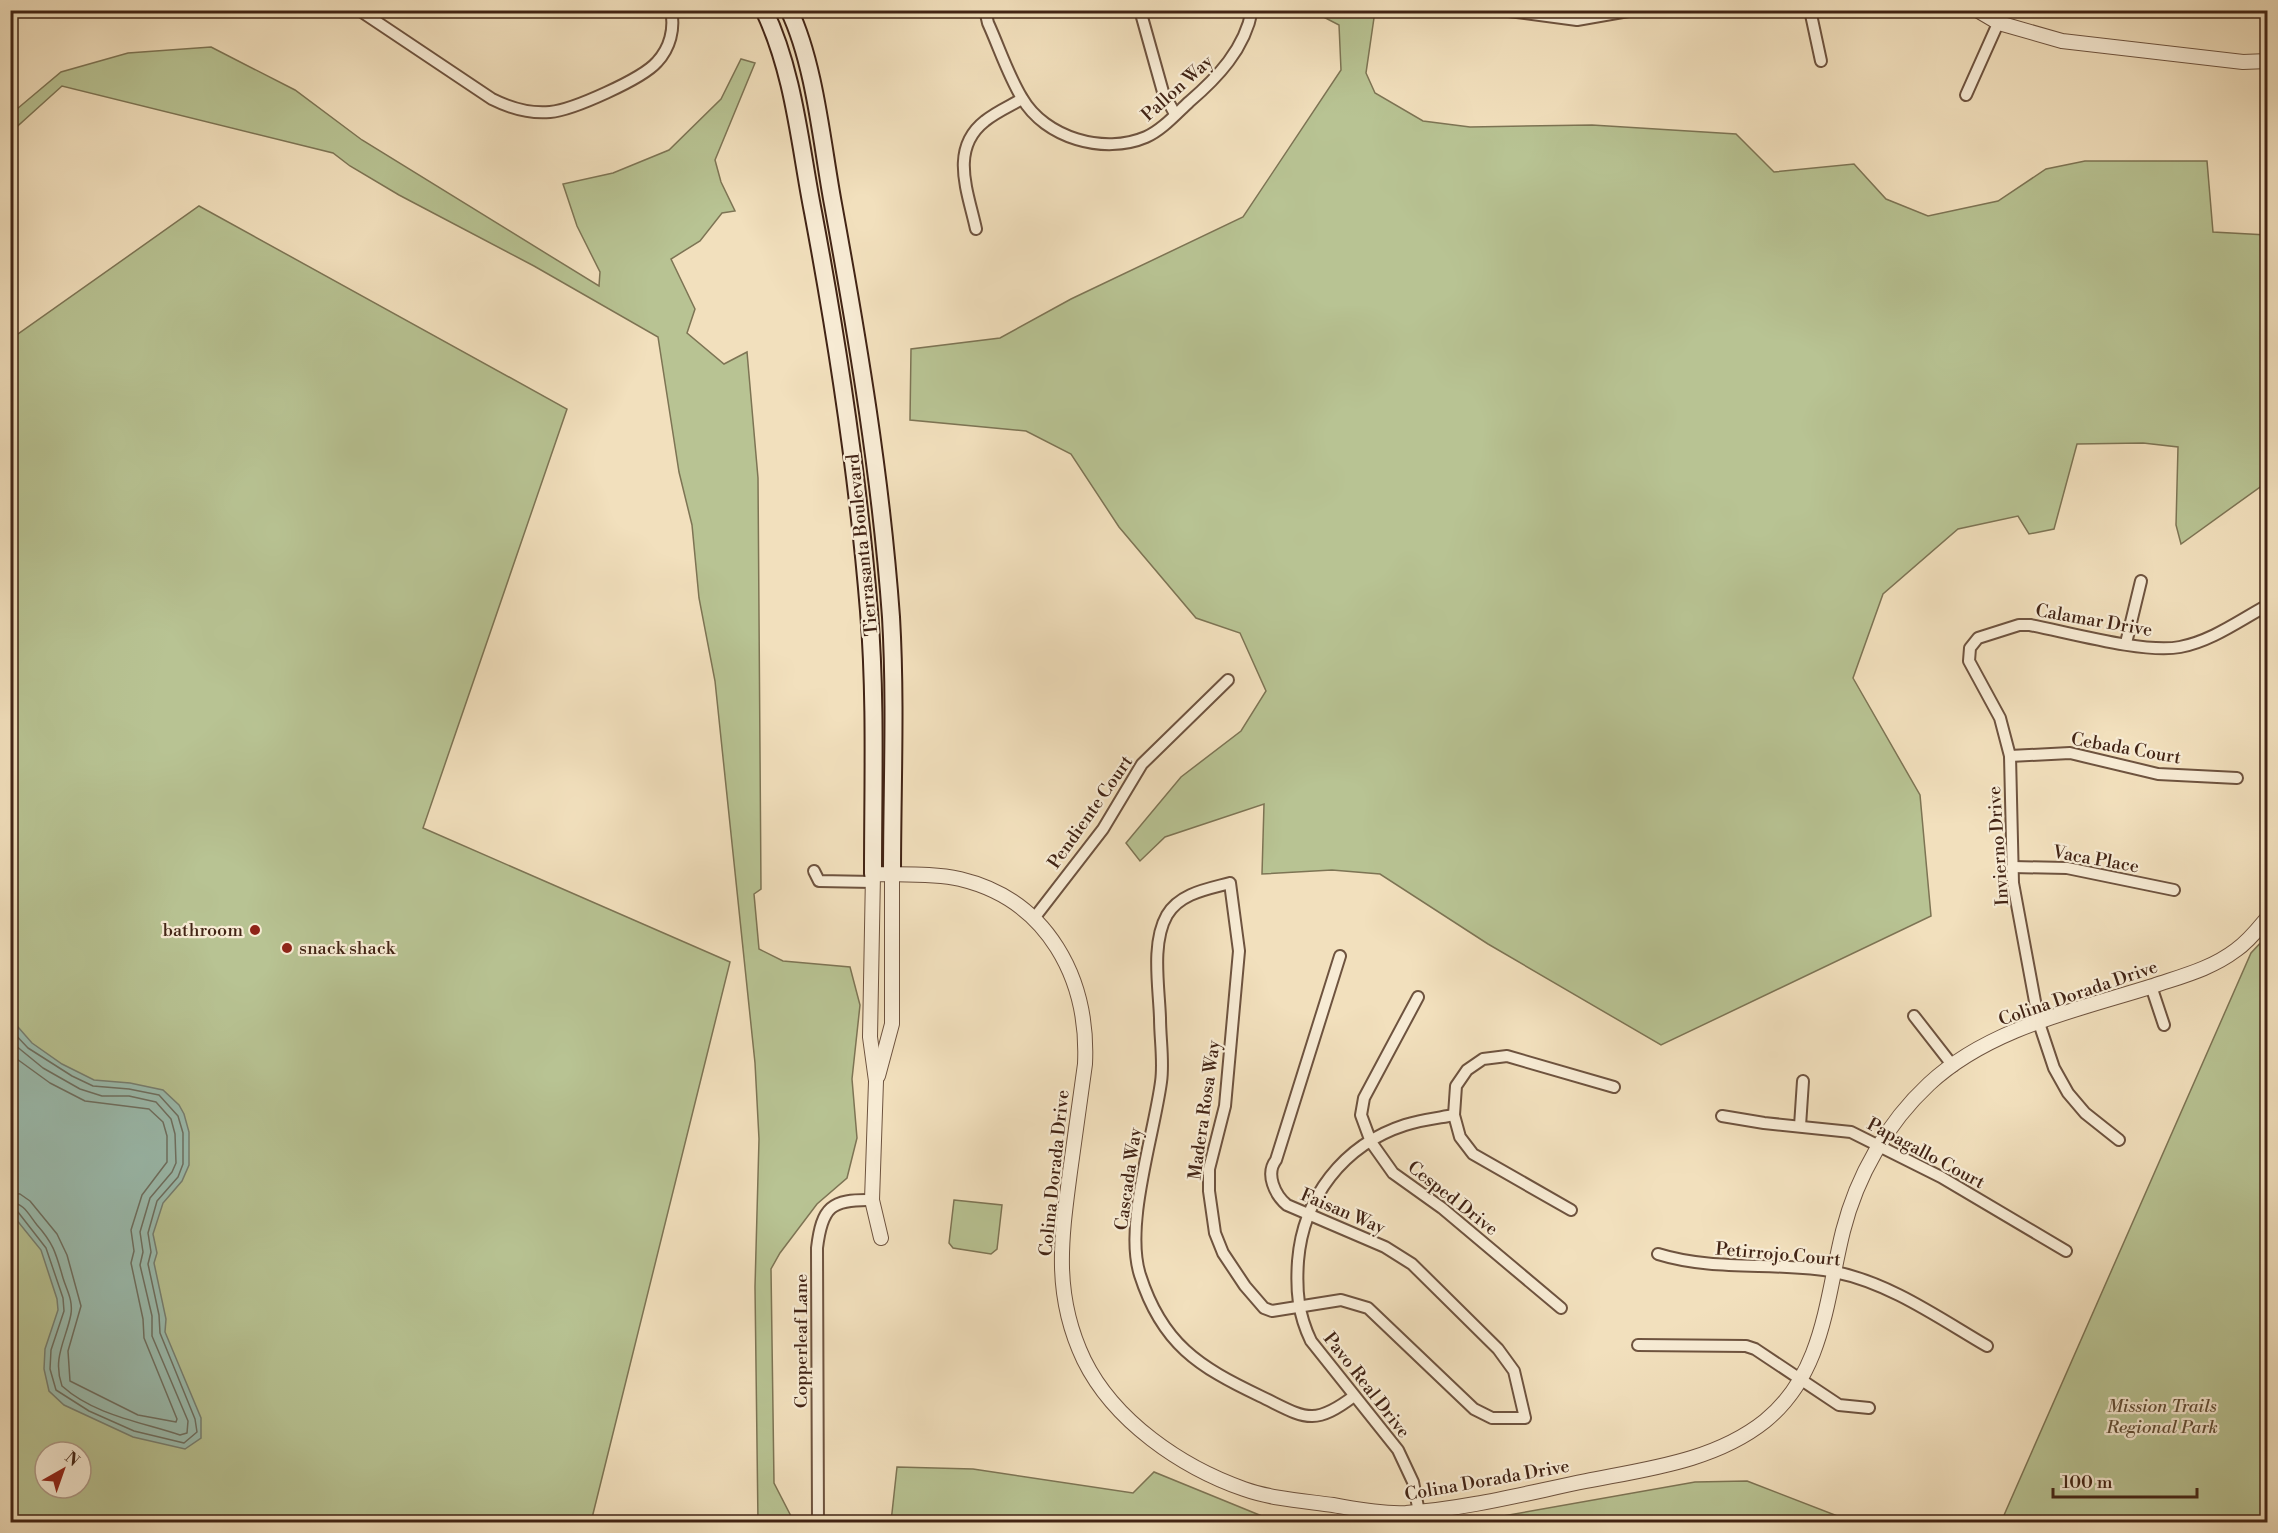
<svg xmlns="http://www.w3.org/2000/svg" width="2278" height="1533" font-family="'Libre Bodoni',serif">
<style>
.green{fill:#b8c393;stroke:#7d7454;stroke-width:1.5;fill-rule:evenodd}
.water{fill:#9bbdb0;stroke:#778072;stroke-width:1.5}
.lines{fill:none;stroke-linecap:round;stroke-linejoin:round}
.shore{stroke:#6e7062;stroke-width:1.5}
.minor-casing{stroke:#6e533f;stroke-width:14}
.tertiary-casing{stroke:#6e533f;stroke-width:16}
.secondary-casing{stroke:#422415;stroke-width:20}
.minor{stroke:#f7ebd4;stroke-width:10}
.tertiary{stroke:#f7ebd4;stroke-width:14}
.secondary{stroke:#f7ebd4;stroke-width:16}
.poi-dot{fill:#8f2418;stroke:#f7ebd4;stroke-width:2}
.labels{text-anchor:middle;stroke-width:4.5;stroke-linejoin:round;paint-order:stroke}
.street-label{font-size:18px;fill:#422415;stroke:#f7ebd4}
.poi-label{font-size:18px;fill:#422415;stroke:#f7ebd4;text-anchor:end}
.park-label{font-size:18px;font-style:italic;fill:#604c34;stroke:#f7ebd4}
</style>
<rect width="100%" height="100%" fill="#f2e0bd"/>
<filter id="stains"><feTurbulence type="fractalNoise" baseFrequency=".00333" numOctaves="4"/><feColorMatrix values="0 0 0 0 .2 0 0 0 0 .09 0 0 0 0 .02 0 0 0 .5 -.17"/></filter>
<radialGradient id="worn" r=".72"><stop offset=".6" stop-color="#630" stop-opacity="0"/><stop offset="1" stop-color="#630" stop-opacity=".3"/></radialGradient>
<g class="green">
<path d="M1312,11H1375L1366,73L1375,93L1423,121L1470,127L1592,125L1736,134L1774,172L1854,164L1886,199L1928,216L1998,201L2046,169L2085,161H2207L2213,232L2267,235V482L2181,544L2176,525L2178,447L2143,443L2077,444L2054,529L2029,534L2018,516L1958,529L1883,594L1853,678L1920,795L1931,916L1661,1045L1488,944L1380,874L1332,870L1262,874L1264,804L1165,837L1140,861L1126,843L1181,777L1241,731L1266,691L1240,633L1196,618L1119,527L1071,454L1026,431L910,420L911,349L1000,338L1071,299L1243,217L1341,70L1339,25Z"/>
<path d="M211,47L295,90L362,140L599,286L600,272L577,226L563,184L613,173L669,150L721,99L741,59L755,63L715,160L721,182L735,211L722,213L700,241L671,259L695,309L687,333L724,364L747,352L758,478L761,889L754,894L759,949L783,961L850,967L860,1005L852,1079L857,1138L847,1178L817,1204L780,1253L771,1269L774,1483L794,1522H758L755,1287L759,1139L755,1063L715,681L699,598L692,525L679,472L658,337L534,266L399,195L350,166L333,153L62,86L11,132V114L61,72L128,53Z"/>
<path d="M199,206L567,409L423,828L730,962L591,1522H11V339ZM45,1452H81V1488H45Z"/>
<path d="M2267,936V1522H2001L2251,953Z"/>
<path d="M954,1200L1002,1205L997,1249L991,1254L953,1248L949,1243Z"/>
<path d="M897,1467L973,1469L1133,1493L1154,1472L1274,1521L1288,1522H891Z"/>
<path d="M1747,1481L1853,1522H1469L1695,1482Z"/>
</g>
<path class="water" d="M11,1019L32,1043L62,1064L94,1080L130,1083L163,1090L179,1105L184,1114L189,1132V1165L182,1181L163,1203L153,1234L157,1253L154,1263L166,1319L165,1332L201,1418V1438L185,1449L133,1437L64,1405L49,1391L44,1369L45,1349L58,1310L57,1299L41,1250L11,1213Z"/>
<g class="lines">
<g class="shore">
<path d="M10,1029L28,1048L72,1076L93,1086L129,1089L159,1095L178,1116L183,1133V1164L178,1177L157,1201L148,1233L151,1252L148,1264L159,1315L160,1333L195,1419L197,1432L184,1443L134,1431L89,1411L56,1390L50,1369L51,1350L64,1311L63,1298L46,1248L18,1212L10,1209"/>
<path d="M10,1041L43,1068L80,1089L102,1096H129L156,1102L171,1119L175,1134L176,1163L172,1172L150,1198L140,1232L143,1252L140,1265L152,1316V1336L188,1421L187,1433L180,1435C141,1422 94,1415 62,1386C52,1358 66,1340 71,1314C73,1300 67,1291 63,1278C56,1254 54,1244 37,1225C29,1215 24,1203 10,1202"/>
<path d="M10,1054L50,1083L85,1101L149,1109L163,1122L167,1136V1162L142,1195L131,1230L134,1251L131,1263L143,1319L144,1338L177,1419L176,1422L138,1415L70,1381L68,1351L81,1306L67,1255L57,1234L30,1201L20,1194L10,1193"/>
</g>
<g class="minor-casing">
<g id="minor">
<path d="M359,10L492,99C510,108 529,114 550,112C573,110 642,79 657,62C670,48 675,29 671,10"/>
<path d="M985,10L988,23C999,47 1008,75 1022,98C1045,138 1104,155 1146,137C1162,130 1176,114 1189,102C1217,78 1245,49 1252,10"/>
<path d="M1140,10L1163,92L1175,114"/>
<path d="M1501,10L1577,20L1634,10"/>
<path d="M1775,10H1785"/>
<path d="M1810,10L1821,61"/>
<path d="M1966,95L2004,10"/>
<path d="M976,229C968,192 949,149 985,121C996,112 1010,106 1022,99"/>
<path d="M2126,643L2141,581"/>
<path d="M2010,756L2070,753L2158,774L2237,778"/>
<path d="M2012,867L2067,868L2174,890"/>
<path d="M814,871L819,881L873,882"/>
<path d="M1035,917L1103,829L1142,764L1228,680"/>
<path d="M1340,956L1276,1160C1265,1174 1275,1195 1287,1205L1385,1247L1412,1264L1498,1349L1514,1371L1525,1418H1492L1474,1409L1368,1308L1341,1300L1272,1311L1264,1308L1245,1286L1223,1253L1215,1233L1209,1191V1169L1225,1106L1239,951L1230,883C1208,889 1180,893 1167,915C1151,943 1159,987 1160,1018C1160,1039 1164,1062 1161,1082C1154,1135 1124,1225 1140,1275C1162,1344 1199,1367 1260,1396C1304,1417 1312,1428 1354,1396"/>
<path d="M2151,986L2164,1025"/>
<path d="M1418,997L1364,1098L1361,1115L1371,1142L1393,1173L1442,1208L1561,1308"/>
<path d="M1914,1016L1953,1066"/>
<path d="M1722,1116L1764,1123L1851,1132L1941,1177L2066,1251"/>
<path d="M1800,1126L1803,1081"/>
<path d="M2119,1140L2085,1113L2068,1093L2054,1068L2039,1023L2013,883L2010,756L2000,718L1969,661L1970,648L1978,638L2019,625H2030C2067,632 2145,654 2180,647C2212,641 2240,620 2268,605"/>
<path d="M1571,1210L1473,1154L1460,1137L1454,1115L1456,1086L1467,1070L1483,1059L1507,1056L1614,1087"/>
<path d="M1658,1254C1716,1272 1777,1261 1835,1272C1890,1283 1939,1318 1987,1346"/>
<path d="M1638,1345L1746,1346L1755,1349L1839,1405L1869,1408"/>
<path d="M1419,1512L1413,1482L1398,1450L1311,1341C1298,1314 1296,1291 1298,1261C1303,1198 1343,1145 1405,1125C1420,1120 1438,1118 1454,1115"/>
<path d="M818,1522L817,1248C822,1207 831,1199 872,1200"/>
</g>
</g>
<g class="tertiary-casing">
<g id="tertiary">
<path d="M1977,10L1999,23L2062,41L2243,62L2268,61"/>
<path d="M878,1076L892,1024V875"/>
<path d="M881,1238L872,1200L876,1081L870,1037L873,874C902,875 932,873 960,879C1048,900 1089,979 1085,1064C1080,1100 1075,1136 1070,1172C1061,1240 1053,1295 1084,1360C1114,1421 1181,1467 1244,1489C1272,1499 1304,1501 1333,1505C1357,1509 1382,1514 1406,1513C1466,1509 1527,1493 1586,1481C1647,1469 1715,1461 1765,1421C1824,1373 1826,1299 1843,1231C1857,1176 1887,1123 1929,1084C1989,1028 2077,1010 2153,986C2182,976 2211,969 2236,950C2249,941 2258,929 2268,917"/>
</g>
</g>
<g class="secondary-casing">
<g id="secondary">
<path d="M764,10C794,72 800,146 813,212C838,345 858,477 869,611C876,698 873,786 873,874"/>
<path d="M789,10C815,64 822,145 833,204C858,341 881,478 891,617C896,703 892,789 892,875"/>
</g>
</g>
<use href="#minor" class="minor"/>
<use href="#tertiary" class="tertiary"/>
<use href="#secondary" class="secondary"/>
</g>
<g class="poi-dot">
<circle cx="255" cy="930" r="6"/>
<circle cx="287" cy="948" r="6"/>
</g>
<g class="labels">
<g class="street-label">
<text transform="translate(1177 88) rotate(-42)" y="6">Pallon Way</text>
<text transform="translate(862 545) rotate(-96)" y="6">Tierrasanta Boulevard</text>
<text transform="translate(2094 620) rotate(10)" y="6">Calamar Drive</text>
<text transform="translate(2126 748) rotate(10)" y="6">Cebada Court</text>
<text transform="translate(1090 812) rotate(-55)" y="6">Pendiente Court</text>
<text transform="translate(1998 846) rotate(-94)" y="6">Invierno Drive</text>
<text transform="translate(2096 859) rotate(10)" y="6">Vaca Place</text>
<text transform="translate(2078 993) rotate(-19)" y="6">Colina Dorada Drive</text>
<text transform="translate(1204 1110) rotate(-82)" y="6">Madera Rosa Way</text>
<text transform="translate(1926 1153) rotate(28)" y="6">Papagallo Court</text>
<text transform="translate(1054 1173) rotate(-84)" y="6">Colina Dorada Drive</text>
<text transform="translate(1128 1179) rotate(-82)" y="6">Cascada Way</text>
<text transform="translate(1453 1198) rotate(38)" y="6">Cesped Drive</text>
<text transform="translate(1343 1211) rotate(23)" y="6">Faisan Way</text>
<text transform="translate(1778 1254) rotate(5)" y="6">Petirrojo Court</text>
<text transform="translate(801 1341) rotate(-90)" y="6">Copperleaf Lane</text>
<text transform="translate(1367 1385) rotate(52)" y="6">Pavo Real Drive</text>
<text transform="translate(1487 1480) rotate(-10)" y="6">Colina Dorada Drive</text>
</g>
<g class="poi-label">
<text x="243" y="936">bathroom</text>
<text x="299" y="954" text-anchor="start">snack shack</text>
</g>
<g class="park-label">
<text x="2162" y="1412">Mission Trails<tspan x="2162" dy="21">Regional Park</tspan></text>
</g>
</g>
<rect width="2278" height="1533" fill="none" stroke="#f2e0bd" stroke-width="36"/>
<rect x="12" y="12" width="2254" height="1509" fill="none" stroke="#422415" stroke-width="3"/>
<rect x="18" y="18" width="2242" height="1497" fill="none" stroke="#422415" stroke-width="1.5"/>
<g transform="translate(63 1470) rotate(40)"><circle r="28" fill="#f7ebd4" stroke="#af9b88" stroke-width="1.5"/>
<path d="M0-4.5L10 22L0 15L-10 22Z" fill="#8f2418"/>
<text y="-9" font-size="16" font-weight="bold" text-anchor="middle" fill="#422415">N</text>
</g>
<path d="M2053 1488v9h144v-9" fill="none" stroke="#422415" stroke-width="3"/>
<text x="2062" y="1488" font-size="18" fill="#422415" stroke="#f7ebd4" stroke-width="4.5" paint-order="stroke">100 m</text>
<rect width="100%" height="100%" filter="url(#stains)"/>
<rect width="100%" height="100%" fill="url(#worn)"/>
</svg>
